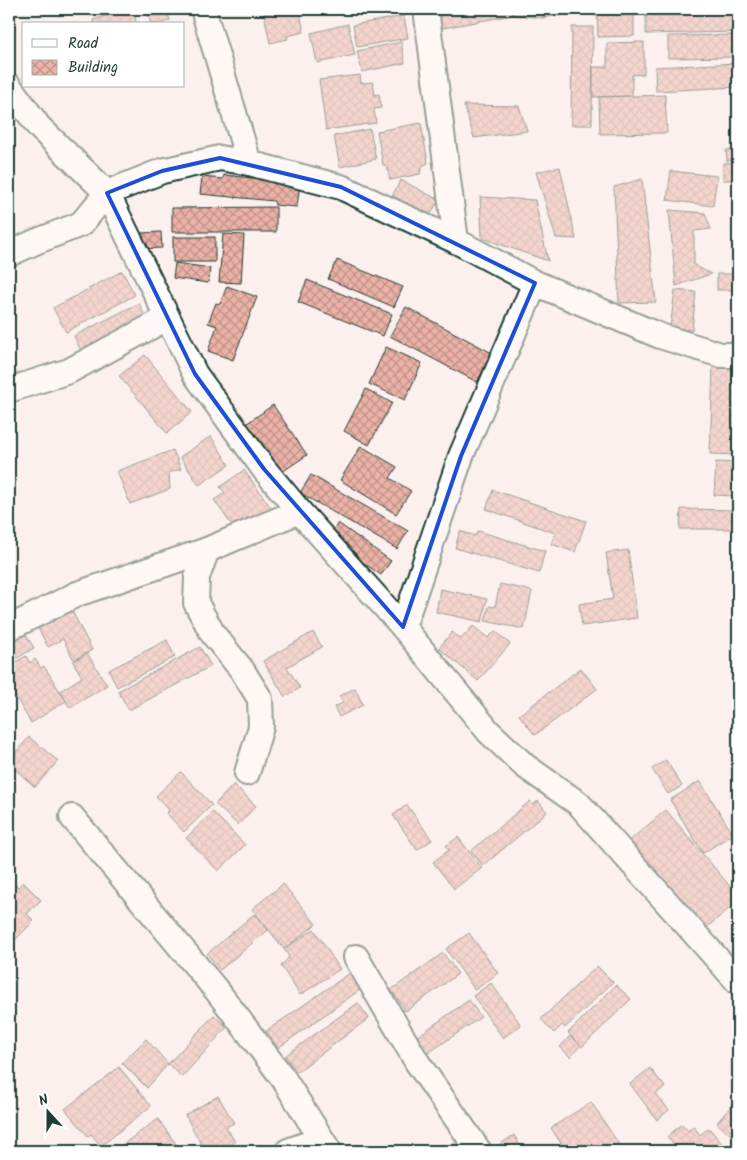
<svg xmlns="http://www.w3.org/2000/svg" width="747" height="1160" font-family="Kalam,sans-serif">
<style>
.building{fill:url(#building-cross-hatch);stroke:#1f3d34}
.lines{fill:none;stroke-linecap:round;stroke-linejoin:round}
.minor-casing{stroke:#1f3d34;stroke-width:28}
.minor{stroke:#fff;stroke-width:24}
.marked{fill:none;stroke:#1d4ed8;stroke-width:4;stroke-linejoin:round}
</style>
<defs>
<pattern id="building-cross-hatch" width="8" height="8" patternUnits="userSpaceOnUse" patternTransform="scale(1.25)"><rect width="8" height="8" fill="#ecb2a7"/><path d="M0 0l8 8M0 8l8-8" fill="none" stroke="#bf9289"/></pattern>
</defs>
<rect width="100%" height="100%" fill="#fbf0ed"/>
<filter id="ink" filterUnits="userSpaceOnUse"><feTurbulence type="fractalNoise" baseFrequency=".02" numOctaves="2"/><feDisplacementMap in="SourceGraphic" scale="10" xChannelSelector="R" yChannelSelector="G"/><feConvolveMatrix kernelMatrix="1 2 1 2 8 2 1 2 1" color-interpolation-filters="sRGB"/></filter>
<g filter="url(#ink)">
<g class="building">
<path d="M126,9H132L137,24H94L93,20Z"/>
<path d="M146,9H166L170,20L160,24H151Z"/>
<path d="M286,9H299L304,32L287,36L288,39L270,43L264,14Z"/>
<path d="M432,9H512L513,15L443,28Z"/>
<path d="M512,9H541L543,18L513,15Z"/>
<path d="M542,9H583L584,11L543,18Z"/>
<path d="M597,9H634V36L598,37Z"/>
<path d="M670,9H738V32L646,34V10Z"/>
<path d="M404,16L408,38L357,47L353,25Z"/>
<path d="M348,24L355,55L317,63L311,33Z"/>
<path d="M572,27H593L592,125H571Z"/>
<path d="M738,35V57L668,58V36Z"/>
<path d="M401,42L405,63L362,72L357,51Z"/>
<path d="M644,42V74L632,75V96L593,97V67H607V43Z"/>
<path d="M738,63V87L656,91L655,67Z"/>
<path d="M360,75L361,83L373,82L375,95L379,94L381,108L374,109L376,123L326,130L319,80Z"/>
<path d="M665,95L667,133L600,134L599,97Z"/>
<path d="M734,101H738V115H735Z"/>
<path d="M464,105L519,106L527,131L474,138Z"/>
<path d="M421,123L428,163L422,166L420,174L390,180L387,166L383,165L377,131Z"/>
<path d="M370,129L376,159L340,167L334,136Z"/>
<path d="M726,150H738V160L727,161Z"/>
<rect x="723" y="163" width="15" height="17"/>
<path d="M560,167L576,239L556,238L536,172Z"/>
<path d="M671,171L717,176L713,206L667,200Z"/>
<path d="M224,175L300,183L297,207L275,205L274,201L200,194L202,177L223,179Z"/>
<path d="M642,179L656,302L619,303L614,187Z"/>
<path d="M401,180L439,200L430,215L392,196Z"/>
<path d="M733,183H738V197L733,196Z"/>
<path d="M480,197L535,200L548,261L482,238Z"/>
<path d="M276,207V232H172V208Z"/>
<path d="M669,210L705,213L711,229L694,231V265L711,274L676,286Z"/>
<path d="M161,232L162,248L141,249V233Z"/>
<path d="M223,234L244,235L241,283L219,282Z"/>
<rect x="173" y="237" width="42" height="25"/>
<path d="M337,260L403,287L394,307L328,279Z"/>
<path d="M175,263L210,268L208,283L173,278Z"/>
<path d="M122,271L135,295L66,332L53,308Z"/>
<rect x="717" y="274" width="21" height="16"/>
<path d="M307,280L392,314L383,336L298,302Z"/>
<path d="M227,286L257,297L233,360L208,351L217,326L208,323L216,303L220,304Z"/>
<path d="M675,290L696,292L692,330L670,328Z"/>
<path d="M139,303L147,321L82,353L74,336Z"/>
<path d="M406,307L492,353L477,382L390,336Z"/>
<path d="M386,347L422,363L405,400L369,384Z"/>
<path d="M145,355L192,412L167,433L119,376Z"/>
<path d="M713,366L738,367V455L710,454Z"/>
<path d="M366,389L392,403L369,445L344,431Z"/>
<path d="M273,405L307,455L279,474L246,424Z"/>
<path d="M211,436L229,465L199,485L180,457Z"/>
<path d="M361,446L397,467L390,478L411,491L396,514L340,480Z"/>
<path d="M173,450L181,469L169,473L170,489L130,504L117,471Z"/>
<path d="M716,462L738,463V487H735V496L714,495Z"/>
<path d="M244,470L272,509L238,534L214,500L225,493L220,487Z"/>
<path d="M311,475L408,531L397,549L300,493Z"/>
<path d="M493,490L586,521L575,552L551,544L555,533L486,509Z"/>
<path d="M681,509L738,510V529H680Z"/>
<path d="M338,523L391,561L381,575L328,538Z"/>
<path d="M460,531L475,536L478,531L545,551L539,573L455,548Z"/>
<path d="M628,550L637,618L582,626L579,604L613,599L606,553Z"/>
<path d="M500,584L532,591L524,629L485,621L489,606L495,607Z"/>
<path d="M440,589L487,599L482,622L436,612Z"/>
<path d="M71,609L92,650L74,660L63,639L48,647L37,626Z"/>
<path d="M473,626L488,638L495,631L510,644L478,681L439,648L452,632L461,639Z"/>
<path d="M24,632L34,648L9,663V642Z"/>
<path d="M313,632L322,647L287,667L300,688L285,697L263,661Z"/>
<path d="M167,640L175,657L117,687L109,670Z"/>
<path d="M200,647L211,666L129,710L118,691Z"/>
<path d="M87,653L107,685L70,708L60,691L82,677L73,662Z"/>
<path d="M26,656L30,663L35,659L41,668L44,666L66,701L31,723L9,686V666Z"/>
<path d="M581,668L597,689L535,735L519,715Z"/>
<path d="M355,688L363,705L339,717L334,707L343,703L339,696Z"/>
<path d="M29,737L58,761L35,787L9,764V760Z"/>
<path d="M666,760L682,786L668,794L652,769Z"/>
<path d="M181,772L212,805L184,832L166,813L169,810L156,796Z"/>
<path d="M700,781L733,834L703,853L670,800Z"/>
<path d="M234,784L256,806L238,825L215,804Z"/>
<path d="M9,796L14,801L9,806Z"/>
<path d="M530,801L533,805L538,801L547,812L483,866L471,851Z"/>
<path d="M407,805L432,840L417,850L393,815Z"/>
<path d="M666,810L738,896V901L705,929L629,841Z"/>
<path d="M213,812L245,845L218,871L186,838Z"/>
<path d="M458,837L482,868L454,889L433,862L449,850L446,846Z"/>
<path d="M12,881L18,887L23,882L41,900L27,914L34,921L9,946V885Z"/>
<path d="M283,884L316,924L284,949L252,909Z"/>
<path d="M254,914L268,930L220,970L207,954Z"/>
<path d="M314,929L340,969L300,995L281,966L289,957L284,949Z"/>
<path d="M469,933L498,973L475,990L446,949Z"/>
<path d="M443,953L458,974L406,1011L391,990Z"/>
<path d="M597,966L613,982L565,1028L562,1025L554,1033L541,1019Z"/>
<path d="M350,973L361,989L278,1048L266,1031Z"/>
<path d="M491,983L521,1025L503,1038L473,996Z"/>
<path d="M616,985L631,999L582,1047L568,1033Z"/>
<path d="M469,1000L481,1017L427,1054L415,1038Z"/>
<path d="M9,1003L15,1014L9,1018Z"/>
<path d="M358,1003L369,1018L297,1072L285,1056Z"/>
<path d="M214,1015L227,1027L182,1077L168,1064Z"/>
<path d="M570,1036L581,1045L570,1057L560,1047Z"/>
<path d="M146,1039L168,1064L147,1088L122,1063Z"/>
<path d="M119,1067L151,1106L101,1146L91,1134L88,1136L65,1109Z"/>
<path d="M650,1068L665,1087L656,1094L669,1110L657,1120L630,1084Z"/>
<path d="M218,1096L234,1123L226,1127L235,1142L218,1151H205L185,1115Z"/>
<path d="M738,1097V1141L717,1123Z"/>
<path d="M591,1102L622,1149L619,1151H566L551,1128Z"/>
<path d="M158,1119L181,1151H126L122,1145Z"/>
<path d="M682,1124L688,1131L693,1126L700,1135L709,1128L728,1151H679L667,1137Z"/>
<path d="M514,1135L521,1147L514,1151H492L491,1150Z"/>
<path d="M457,1140L465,1151H442Z"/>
</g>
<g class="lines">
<g class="minor-casing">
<g id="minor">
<path d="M203,9L249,163"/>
<path d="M426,9L456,241"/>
<path d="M9,86L39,127L107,193L195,374L264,469L299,511L403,627L489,732L525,766L579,804L738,982"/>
<path d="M9,254L35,242L81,224L107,193L162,171L220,158L249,163L341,187L456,241L535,283L660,336L721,355H738"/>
<path d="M9,390L69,371L167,318"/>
<path d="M207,550L197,577L196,603L213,634L242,670L260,699L261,727L247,773"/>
<path d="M403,627L461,456L535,283"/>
<path d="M9,628L77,594L207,550L299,511"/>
<path d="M72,817L218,992L283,1078L329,1151"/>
<path d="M356,957L417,1062L479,1151"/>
<path d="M288,1151L321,1139"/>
</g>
</g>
<use href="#minor" class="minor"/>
</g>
</g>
<path d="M0 0H747V1160H0ZM220,158L341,187L535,283L461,456L403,627L264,469L195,374L107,193L162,171Z" fill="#fbf0ed" fill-opacity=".55" fill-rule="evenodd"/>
<path class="marked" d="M220,158L341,187L535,283L461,456L403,627L264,469L195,374L107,193L162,171Z"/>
<rect width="747" height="1160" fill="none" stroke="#fff" stroke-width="30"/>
<rect x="15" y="15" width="717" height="1130" fill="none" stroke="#1f3d34" stroke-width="2" filter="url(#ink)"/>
<rect x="22" y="22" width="162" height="65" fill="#ffffff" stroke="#a5b1ae"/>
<rect x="32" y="39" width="25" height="8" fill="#ffffff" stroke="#a5b1ae"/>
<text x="68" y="48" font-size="15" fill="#1f3d34">Road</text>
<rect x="32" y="60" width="25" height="15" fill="url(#building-cross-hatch)" stroke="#a5b1ae"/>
<text x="68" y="72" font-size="15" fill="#1f3d34">Building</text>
<g transform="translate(48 1112) rotate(339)" stroke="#ffffff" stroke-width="4" paint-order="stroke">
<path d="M0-4L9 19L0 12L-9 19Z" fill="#1f3d34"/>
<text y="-8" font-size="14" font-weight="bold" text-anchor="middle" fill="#1f3d34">N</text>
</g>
</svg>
